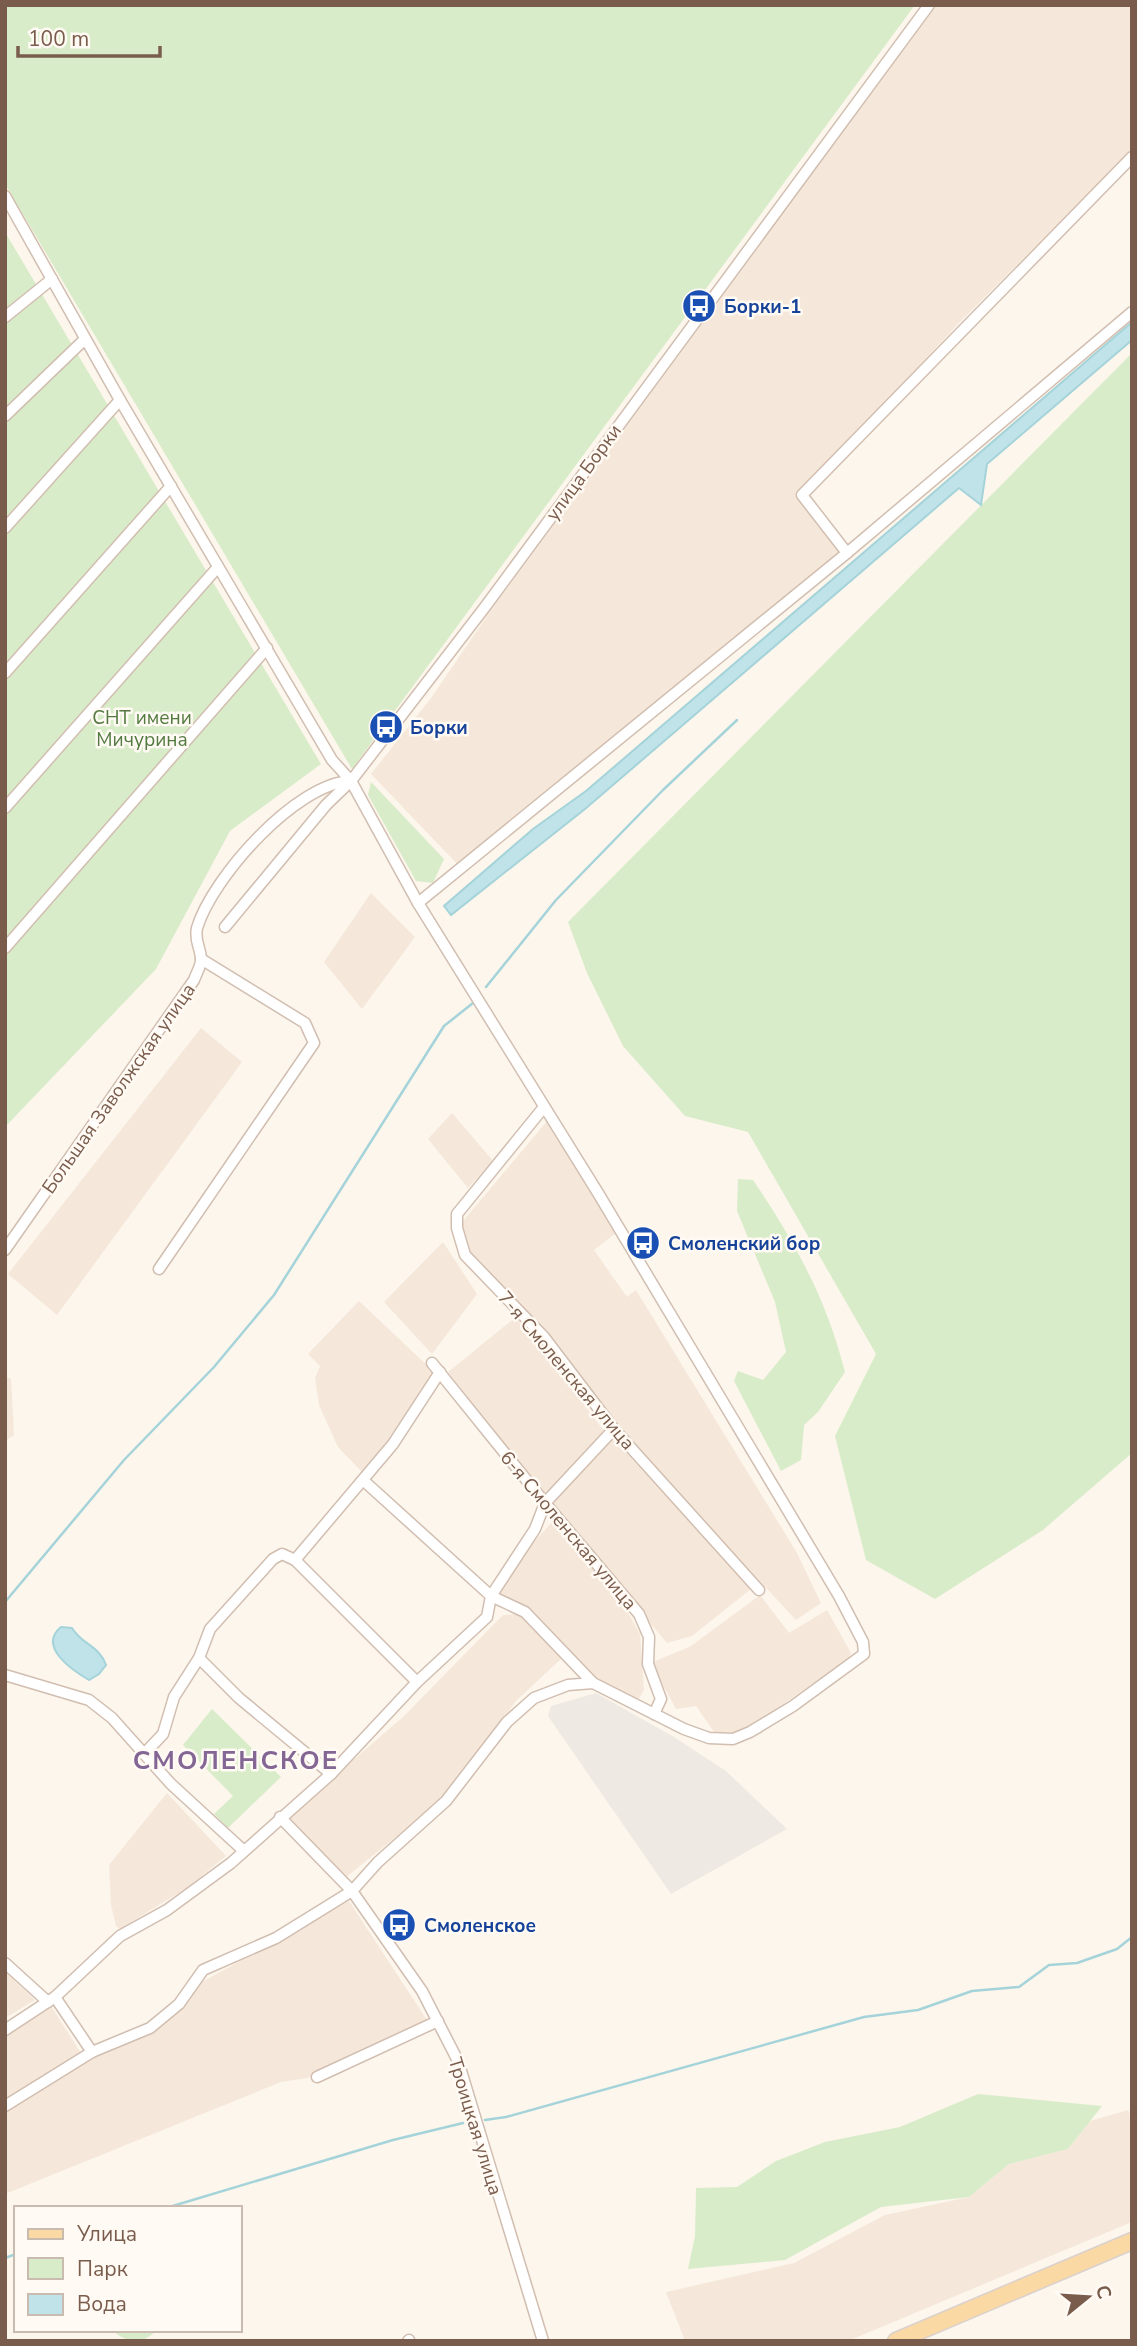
<svg xmlns="http://www.w3.org/2000/svg" width="1137" height="2346" font-family="'Nunito Sans',sans-serif">
<style>
.residential{fill:#f5e8da}
.industrial{fill:#efe9e4}
.green{fill:#d8ecc9}
.water{fill:#bfe3e8;stroke:#a5d3da;stroke-width:2}
.lines{fill:none;stroke-linecap:round;stroke-linejoin:round}
.stream{stroke:#a5d3da;stroke-width:2.5}
.street-casing{stroke:#d1beb0;stroke-width:13}
.primary-casing{stroke:#dad1cd;stroke-width:19}
.street{stroke:#fff;stroke-width:10}
.primary{stroke:#fbd9a5;stroke-width:16}
.labels{text-anchor:middle;stroke-width:5;stroke-linejoin:round;paint-order:stroke}
.transit-label{font-size:19px;font-weight:bold;fill:#164399;stroke:#fffaf3;text-anchor:start}
.street-label{font-size:19px;fill:#7a5c4d;stroke:#fffaf3}
.park-label{font-size:19px;fill:#537a41;stroke:#fffaf3}
.district-label{font-size:26px;font-weight:bold;letter-spacing:2px;fill:#846695;stroke:#fffaf3}
</style>
<rect width="100%" height="100%" fill="#fdf6ec"/>
<g class="residential">
<path d="M937,5H1132V149L957,325L883,405L886,409H880L796,496L840,553L696,676L461,868L371,774L431,698L489,613Z"/>
<path d="M371,893L415,937L362,1009L324,962Z"/>
<path d="M201,1028L242,1062L57,1315L8,1274Z"/>
<path d="M452,1113L493,1161L468,1188L428,1139Z"/>
<path d="M548,1120L616,1233L594,1250L627,1297L636,1290L797,1553L821,1603L796,1620L610,1421L543,1330L463,1244V1221Z"/>
<path d="M443,1242L477,1294L432,1354L384,1302Z"/>
<path d="M359,1301L434,1372L365,1475L338,1447L319,1405L315,1378L320,1366L308,1354Z"/>
<path d="M517,1316L604,1431L544,1496L448,1372Z"/>
<path d="M5,1376L11,1379L14,1435L5,1441Z"/>
<path d="M612,1437L751,1589L692,1636L667,1643L548,1503Z"/>
<path d="M554,1520L619,1597L640,1634L644,1690L638,1700L590,1675L498,1591L524,1553Z"/>
<path d="M760,1595L789,1633L827,1610L851,1653L848,1659L757,1722L736,1732H714L696,1706L676,1709L651,1663L691,1646Z"/>
<path d="M520,1614L562,1658L516,1701L443,1799L345,1878L286,1818L403,1717L503,1615Z"/>
<path d="M167,1793L226,1856L188,1887L120,1929L116,1926L111,1905L109,1865Z"/>
<path d="M349,1901L427,2020L307,2078L281,2082L5,2194V2113L92,2057L172,2016L200,1983Z"/>
<path d="M5,1972L35,2000L5,2018Z"/>
<path d="M51,2006L81,2053L5,2102V2035Z"/>
<path d="M1128,2110L1132,2118V2222L848,2341H685L666,2292L794,2263L885,2215L969,2197L1009,2164L1068,2149L1090,2121Z"/>
</g>
<path class="industrial" d="M596,1693L674,1737L726,1771L787,1829L671,1894L548,1716L551,1706Z"/>
<g class="green">
<path d="M5,5H915L352,769L5,184Z"/>
<path d="M5,232L321,764L230,831L156,969L5,1127Z"/>
<path d="M1132,353V1453L1043,1530L935,1599L866,1560L835,1436L876,1354L748,1132L685,1116L623,1046L587,973L568,922Z"/>
<path d="M371,782L444,859L433,883L416,881L368,795Z"/>
<path d="M738,1179L753,1180C796,1244 826,1298 845,1372L818,1412L804,1425L801,1460L781,1471L734,1381L738,1371L763,1380L786,1352L775,1302L737,1211Z"/>
<path d="M212,1709L281,1777L228,1828L214,1814L233,1796L183,1745Z"/>
<path d="M978,2094L1102,2106L1068,2149L1009,2164L969,2197L881,2207L785,2260L688,2269L695,2236L696,2188L737,2187L776,2161L825,2142L900,2127Z"/>
<path d="M112,2330H156C143,2346 126,2343 112,2330Z"/>
</g>
<g class="water">
<path d="M1132,322V340L987,464L981,505L959,488L585,809L451,915L444,906L533,829L586,791Z"/>
<path d="M61,1627L72,1628C82,1645 99,1645 106,1665L99,1674L89,1680C70,1669 38,1646 61,1627Z"/>
</g>
<g class="lines">
<g class="stream">
<path d="M486,987L556,900L663,790L737,720"/>
<path d="M5,1602L124,1460L214,1367L274,1295L444,1026L473,1003"/>
<path d="M485,2120L506,2117L864,2017L918,2010L972,1991L1019,1987L1049,1965L1077,1963L1117,1949L1132,1937"/>
<path d="M166,2208L393,2140L463,2123"/>
<path d="M5,2258L16,2254"/>
</g>
<g class="street-casing">
<g id="street">
<path d="M5,196L120,400L332,760L351,781L418,903L598,1193L839,1596L863,1642L864,1654L793,1706L750,1732L733,1739L709,1738L684,1729L593,1683L568,1685L534,1698L507,1722L446,1801L378,1862L352,1891L276,1938L203,1970L179,2004L150,2028L92,2052L5,2106"/>
<path d="M5,317L52,279"/>
<path d="M5,416L85,339"/>
<path d="M5,528L120,400"/>
<path d="M847,553L802,495L1132,157"/>
<path d="M5,673L171,486"/>
<path d="M5,808L218,567"/>
<path d="M418,903L847,553L1132,312"/>
<path d="M225,927L326,805L351,781L485,607L929,5"/>
<path d="M5,948L267,648"/>
<path d="M544,1107L457,1214V1228L465,1255L544,1337L614,1429L759,1590"/>
<path d="M5,1250L194,980C196,974 201,966 201,960C201,948 194,941 197,928C212,878 296,783 351,781"/>
<path d="M159,1269L314,1043L305,1023L201,959"/>
<path d="M432,1363L545,1503L639,1614L649,1637L648,1664L661,1699L654,1714"/>
<path d="M364,1481L491,1596L525,1612L593,1683"/>
<path d="M295,1560L417,1682"/>
<path d="M199,1658L239,1698L331,1774"/>
<path d="M5,1675L89,1700L112,1718L171,1784L244,1851"/>
<path d="M144,1754L163,1734L174,1697L199,1658L210,1629L273,1559L282,1554L295,1560L393,1444L440,1372"/>
<path d="M280,1817L352,1891L422,1991L458,2061L543,2341"/>
<path d="M5,1963L48,2002"/>
<path d="M55,1997L92,2052"/>
<path d="M5,2030L55,1997L120,1936L167,1910L231,1863L331,1774L417,1682L487,1617L491,1596L535,1529L545,1503L614,1429"/>
<path d="M317,2077L438,2021"/>
<path d="M408,2341L409,2340"/>
</g>
</g>
<g class="primary-casing">
<path id="primary" d="M896,2341L1132,2241"/>
</g>
<use href="#street" class="street"/>
<use href="#primary" class="primary"/>
</g>
<defs>
<g id="bus-disc" transform="scale(1.75)"><circle r="9.5" fill="#1a4fb4" stroke="#fffaf3"/><path d="M-5-6H5V4H4V6H2V4H-2V6H-4V4H-5ZM-3.5-4V0h7V-4ZM-3.5 1.2v1.5H-2V1.2ZM2 1.2v1.5H3.5V1.2Z" fill="#fff"/></g>
</defs>
<g fill-rule="evenodd">
<use href="#bus-disc" x="699" y="306"/>
<use href="#bus-disc" x="386" y="727"/>
<use href="#bus-disc" x="643" y="1243"/>
<use href="#bus-disc" x="399" y="1925"/>
</g>
<g class="labels">
<g class="transit-label">
<text x="724" y="313">Борки-1</text>
<text x="410" y="734">Борки</text>
<text x="668" y="1250">Смоленский бор</text>
<text x="424" y="1932">Смоленское</text>
</g>
<g class="street-label">
<text transform="translate(583 472) rotate(-54)" y="7">улица Борки</text>
<text transform="translate(118 1088) rotate(-55)" y="7">Большая Заволжская улица</text>
<text transform="translate(567 1370) rotate(50)" y="7">7-я Смоленская улица</text>
<text transform="translate(569 1530) rotate(50)" y="7">6-я Смоленская улица</text>
<text transform="translate(476 2126) rotate(73)" y="7">Троицкая улица</text>
</g>
<g class="park-label">
<text x="142" y="724">СНТ имени<tspan x="142" dy="22">Мичурина</tspan></text>
</g>
<g class="district-label">
<text x="236" y="1769">СМОЛЕНСКОЕ</text>
</g>
</g>
<rect width="1137" height="2346" fill="none" stroke="#7a5c4d" stroke-width="14"/>
<rect x="14" y="2206" width="228" height="126" fill="#fffaf3" stroke="#cabbb1" stroke-width="2"/>
<rect x="28" y="2229" width="35" height="10" fill="#fbd9a5" stroke="#cabbb1" stroke-width="2"/>
<text x="77" y="2241" font-size="21" fill="#7a5c4d">Улица</text>
<rect x="28" y="2258" width="35" height="21" fill="#d8ecc9" stroke="#cabbb1" stroke-width="2"/>
<text x="77" y="2276" font-size="21" fill="#7a5c4d">Парк</text>
<rect x="28" y="2294" width="35" height="21" fill="#bfe3e8" stroke="#cabbb1" stroke-width="2"/>
<text x="77" y="2311" font-size="21" fill="#7a5c4d">Вода</text>
<g transform="translate(1088 2297) rotate(72)" stroke="#fffaf3" stroke-width="5" paint-order="stroke">
<path d="M0-5L12 26L0 18L-12 26Z" fill="#7a5c4d"/>
<text y="-10" font-size="19" font-weight="bold" text-anchor="middle" fill="#7a5c4d">С</text>
</g>
<path d="M18 46v10h142v-10" fill="none" stroke="#7a5c4d" stroke-width="3.5"/>
<text x="28" y="46" font-size="21" fill="#7a5c4d" stroke="#fffaf3" stroke-width="5" paint-order="stroke">100 m</text>
</svg>
